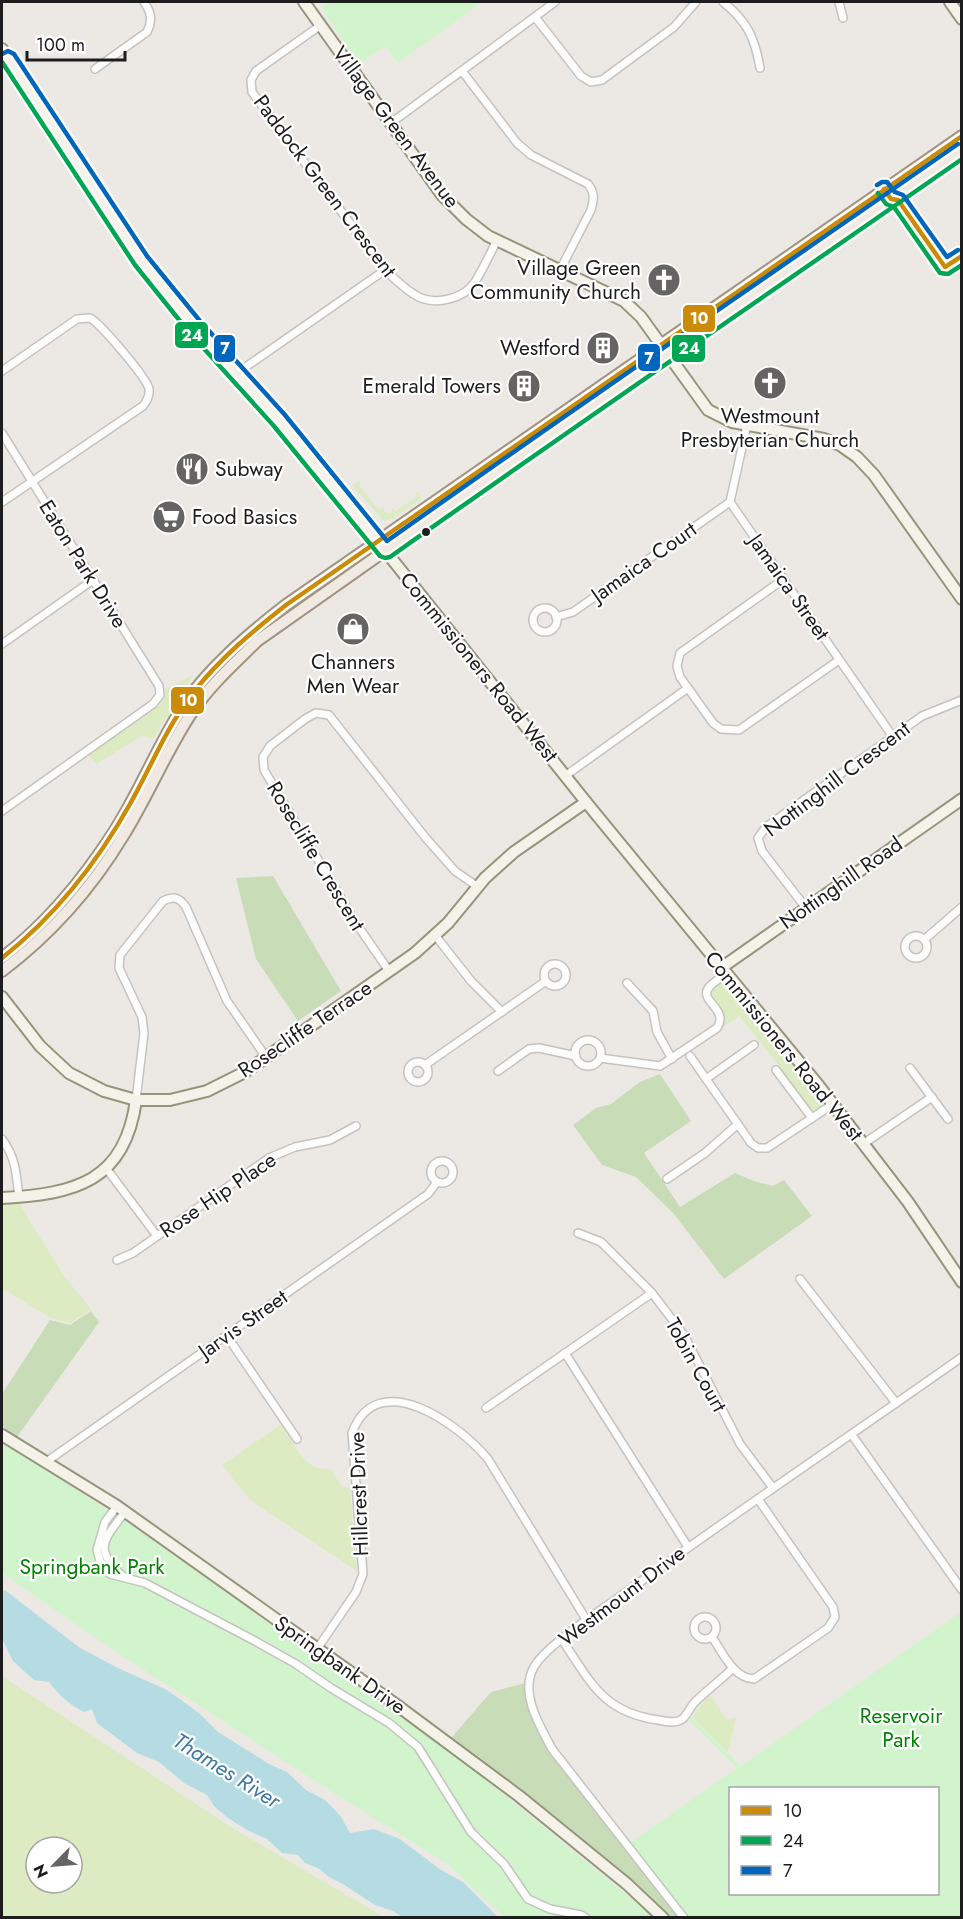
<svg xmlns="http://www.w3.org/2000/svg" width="963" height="1919" font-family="Jost,sans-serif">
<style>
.grass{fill:#dcebc1;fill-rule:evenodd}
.forest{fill:#c8dcb8}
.park{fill:#d1f4cd;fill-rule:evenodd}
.water{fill:#b5dce2}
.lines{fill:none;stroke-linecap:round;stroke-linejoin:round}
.street-casing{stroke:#c4c3c1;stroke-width:10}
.secondary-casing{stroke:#96957c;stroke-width:14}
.primary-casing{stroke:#a29482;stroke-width:14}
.street{stroke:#fcfcfb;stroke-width:7}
.secondary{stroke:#f4f2e9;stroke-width:10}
.primary{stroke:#f0eae3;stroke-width:10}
.bus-1-casing{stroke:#fff;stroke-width:9}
.bus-2-casing{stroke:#fff;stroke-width:9}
.bus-3-casing{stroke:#fff;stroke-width:9}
.bus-1{stroke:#cb8b06;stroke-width:4.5}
.bus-2{stroke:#00a651;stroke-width:4.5}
.bus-3{stroke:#0065bd;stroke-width:4.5}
.bus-dot{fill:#1d1d1d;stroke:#fff;stroke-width:2}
.labels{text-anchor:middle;stroke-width:4.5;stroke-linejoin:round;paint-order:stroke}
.street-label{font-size:21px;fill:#1d1d1d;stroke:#fff}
.poi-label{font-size:21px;fill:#1d1d1d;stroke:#fff;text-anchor:end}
.park-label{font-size:21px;fill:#038203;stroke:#fff}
.water-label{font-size:22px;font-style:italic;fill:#3e78a3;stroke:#fff}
.line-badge{stroke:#fff;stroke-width:2}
.badge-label{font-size:16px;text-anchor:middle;font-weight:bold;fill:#fff}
</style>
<rect width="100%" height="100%" fill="#ece9e5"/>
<g class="grass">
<path d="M357,482H361L359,486L379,510L383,507L384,512L391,513L393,508L395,511L417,497L415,492H418L422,498L392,519L384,521L352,485Z"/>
<path d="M193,675L153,739L142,736L96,764L89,755L160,705L164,700L165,689Z"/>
<path d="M721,984H726L762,1025L822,1101V1107L817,1110L810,1108L779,1069L780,1067L739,1016L720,1029C729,1011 720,1008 710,994V991Z"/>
<path d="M17,1200L64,1276L91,1309L70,1323L51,1318L8,1292L2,1290V1201Z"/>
<path d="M282,1424C292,1441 306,1475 330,1468L342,1487H350L357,1571L250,1500L222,1465Z"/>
<path d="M2,1676L234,1829L384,1917H2ZM36,1847H72V1883H36Z"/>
<path d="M709,1695C717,1702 719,1712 728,1720L736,1717L728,1752L692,1717Z"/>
</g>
<g class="forest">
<path d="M273,876L341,991L298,1021L256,959L236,878Z"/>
<path d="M660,1074L691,1121L644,1153L680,1207L735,1173L754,1181L773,1186L784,1180L812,1216L724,1279L674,1214L636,1177L602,1165L573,1125L596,1108L611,1104L640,1082Z"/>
<path d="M91,1311L99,1322L17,1437L2,1426V1394L50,1320L70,1325Z"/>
<path d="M525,1683V1697L544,1744L679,1917H670L536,1803L451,1738L491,1692Z"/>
</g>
<g class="park">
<path d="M329,2H480L481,3L398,63L386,46L359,64L321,7Z"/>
<path d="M2,1443L121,1518L448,1749L654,1917H504L448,1864L334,1793L118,1653L7,1577L2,1571Z"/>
<path d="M961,1612V1917H686L630,1843L737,1768L687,1718L689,1715L741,1766ZM730,1788H938V1894H730Z"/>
</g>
<path class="water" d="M2,1590L6,1591L80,1648L120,1669L167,1690L199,1713L218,1732L269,1764L287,1772L306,1790L325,1800L334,1809L341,1817L350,1833L374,1829L400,1839L441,1870L463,1882L498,1917H402L393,1911L375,1905L343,1884L329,1877L318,1868L305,1863L298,1855L282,1853L267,1839L247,1830L228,1818L214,1806L207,1795L184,1783L159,1762L137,1753L97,1723L92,1709L84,1712C69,1705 59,1695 49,1682L34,1680L13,1661L2,1639Z"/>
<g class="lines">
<g class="street-casing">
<g id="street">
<path d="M723,2C747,21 755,38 760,68"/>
<path d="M839,2L843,18"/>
<path d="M535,17L581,76L591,82L602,80L674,27L696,2"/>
<path d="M321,25L256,71L251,80L252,92L385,270C395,279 406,291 419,297C436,305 464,299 475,282C483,269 490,254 497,240"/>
<path d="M95,69L147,32C153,20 151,12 144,2"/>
<path d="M462,71L517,143L531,155L588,184C595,193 594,199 591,210L560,270"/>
<path d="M391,123L555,2"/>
<path d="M2,371L77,319L90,318C100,323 147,378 149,389C150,396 147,401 143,406L2,502"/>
<path d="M237,373L385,270"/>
<path d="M747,425L730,502L893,737"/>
<path d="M2,433L159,686L160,695L153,704L2,811"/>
<path d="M784,579L680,653L677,666L680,677L713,723L721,729L739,730L839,660"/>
<circle cx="545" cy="620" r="12"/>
<path d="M556,617L573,612L730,502"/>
<path d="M2,644L93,580"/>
<path d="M565,776L688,688"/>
<path d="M806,908L762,851L758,838L766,827L922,716L962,700"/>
<path d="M435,935L471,981L502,1012"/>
<circle cx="916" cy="947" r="11"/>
<path d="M925,939L962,907"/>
<circle cx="555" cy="975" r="11"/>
<path d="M389,971L358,926L264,770L263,757L270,746L305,719L316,713L329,715L425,837L455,871L478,887"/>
<path d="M627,983L653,1011L657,1032L672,1059"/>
<circle cx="588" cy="1053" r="13"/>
<path d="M690,1056L751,1143L758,1148H767L833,1104"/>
<path d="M600,1058L660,1066L717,1028C730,1008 696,1001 710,986C715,981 721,978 726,974"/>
<circle cx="418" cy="1072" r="10"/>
<path d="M425,1065L546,981"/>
<path d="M910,1068L948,1119"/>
<path d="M776,1070L812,1118"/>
<path d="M498,1071L529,1049L539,1048L576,1056"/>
<path d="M706,1079L754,1045"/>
<path d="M136,1100L144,1033L142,1017L119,968L120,955L163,901C174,896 179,897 186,907L227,1001L266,1057"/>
<path d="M2,1139C16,1158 16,1173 19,1197"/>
<path d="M863,1144L932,1097"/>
<circle cx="442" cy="1172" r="11"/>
<path d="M106,1168L157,1236"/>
<path d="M667,1179L705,1153L738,1124"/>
<path d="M578,1233L601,1242L652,1293L684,1335L740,1444L773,1488"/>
<path d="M117,1260L133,1253L269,1158L295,1147L330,1140L356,1126"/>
<path d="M800,1279L896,1403"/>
<path d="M227,1336L297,1439"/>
<path d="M565,1353L688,1547"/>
<path d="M486,1408L652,1293"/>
<path d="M852,1435L962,1590"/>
<path d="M46,1462L428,1194L437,1182"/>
<path d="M117,1506L105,1522L97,1550L100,1561L110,1574L145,1583L255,1641L296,1664L331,1688L389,1723L418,1747L471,1832L504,1864L528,1899L550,1909L581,1915L586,1918"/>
<path d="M124,1577C92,1550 104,1539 125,1512"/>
<circle cx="705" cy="1628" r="11"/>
<path d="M712,1637C723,1653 733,1678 754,1679L828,1628L835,1617L833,1607L758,1499"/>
<path d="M562,1640C591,1682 602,1712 658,1720C665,1721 674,1724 681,1720C687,1716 690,1707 695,1702C707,1690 721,1680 733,1668"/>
<path d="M317,1649L356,1592L363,1574L352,1433C377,1365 459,1424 488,1459L587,1621"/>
<path d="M684,1918L552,1749C540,1726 519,1693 534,1667C546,1645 603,1609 625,1593C736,1512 850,1436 962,1357"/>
</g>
</g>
<g class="secondary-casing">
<g id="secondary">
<path d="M304,2L442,195L466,219L488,236L624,301L641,317L708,410L732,422L824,439L840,445L857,457L874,475L962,599"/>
<path d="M950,2L962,19"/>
<path d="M2,49L141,260L194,326L279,420L324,474L586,802L819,1086L908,1202L962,1282"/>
<path d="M721,968L962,799"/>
<path d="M2,997L40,1046L69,1073L104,1091L136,1100H170L207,1091L245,1072L415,953L448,923L485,878L514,852L586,802"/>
<path d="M2,1198C75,1194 125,1182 136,1100"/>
<path d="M2,1435L117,1506L398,1706L519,1796L627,1884L663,1918"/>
</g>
</g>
<g class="primary-casing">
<g id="primary">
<path d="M2,958C47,924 83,880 114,832C139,793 157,748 182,708C207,669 250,633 286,605L962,136"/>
<path d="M2,971C51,934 91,889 123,836C148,796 166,751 192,712C210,685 234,664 257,641L535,445L668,355L962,150"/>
</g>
</g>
<use href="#street" class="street"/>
<use href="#secondary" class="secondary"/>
<use href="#primary" class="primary"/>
<g class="bus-1-casing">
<g id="bus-1">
<path d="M884,189L891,199L898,200L945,267L962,256"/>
<path d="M2,958C55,916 97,863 130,804C151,767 167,726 193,693C219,659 253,631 286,605L962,136"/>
</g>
</g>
<g class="bus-2-casing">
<g id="bus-2">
<path d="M2,62L135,265L188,331L273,425L380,556L385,558L390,557C579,423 771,292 962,159"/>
<path d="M878,193L886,204L894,207L940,273L948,274L962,265"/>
</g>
</g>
<g class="bus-3-casing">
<g id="bus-3">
<path d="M2,54L8,51L14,54L147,256L200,321L285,415L387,541C576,407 768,276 958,144"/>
<path d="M877,185L882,182H887L895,192L903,195L947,257L958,250"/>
</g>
</g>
<use href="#bus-1" class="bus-1"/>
<use href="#bus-2" class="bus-2"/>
<use href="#bus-3" class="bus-3"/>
</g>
<defs>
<g id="church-disc" transform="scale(1.725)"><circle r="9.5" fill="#656463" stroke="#fff"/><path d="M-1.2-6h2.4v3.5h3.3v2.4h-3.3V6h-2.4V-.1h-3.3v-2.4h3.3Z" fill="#fff"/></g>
<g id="building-disc" transform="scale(1.725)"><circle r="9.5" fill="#656463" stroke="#fff"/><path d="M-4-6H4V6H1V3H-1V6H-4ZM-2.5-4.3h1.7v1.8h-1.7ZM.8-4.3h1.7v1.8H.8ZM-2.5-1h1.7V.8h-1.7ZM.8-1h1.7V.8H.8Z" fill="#fff"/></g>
<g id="restaurant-disc" transform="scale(1.725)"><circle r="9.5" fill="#656463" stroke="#fff"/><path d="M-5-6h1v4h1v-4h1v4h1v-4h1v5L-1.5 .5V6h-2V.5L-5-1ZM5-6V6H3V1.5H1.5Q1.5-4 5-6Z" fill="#fff"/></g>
<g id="supermarket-disc" transform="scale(1.725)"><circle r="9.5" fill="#656463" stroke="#fff"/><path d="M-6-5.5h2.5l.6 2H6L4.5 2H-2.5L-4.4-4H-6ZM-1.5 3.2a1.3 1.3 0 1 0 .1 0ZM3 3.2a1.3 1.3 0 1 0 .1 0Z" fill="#fff"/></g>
<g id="shop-disc" transform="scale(1.725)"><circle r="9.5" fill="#656463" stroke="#fff"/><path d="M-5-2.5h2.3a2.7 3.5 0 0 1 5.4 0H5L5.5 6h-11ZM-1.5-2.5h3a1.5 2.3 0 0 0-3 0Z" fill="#fff"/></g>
</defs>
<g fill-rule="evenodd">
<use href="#church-disc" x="664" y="280"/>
<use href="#building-disc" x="603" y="348"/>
<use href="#church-disc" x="770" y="383"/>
<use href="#building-disc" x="524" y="386"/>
<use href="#restaurant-disc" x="192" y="469"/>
<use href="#supermarket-disc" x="169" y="517"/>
<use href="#shop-disc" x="353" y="629"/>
</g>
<circle class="bus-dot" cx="426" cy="532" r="5"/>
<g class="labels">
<g class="street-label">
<text transform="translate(396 127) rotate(53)" y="7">Village Green Avenue</text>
<text transform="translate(325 186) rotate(53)" y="7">Paddock Green Crescent</text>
<text transform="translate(644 562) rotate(-35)" y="7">Jamaica Court</text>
<text transform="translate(83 564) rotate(58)" y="7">Eaton Park Drive</text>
<text transform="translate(789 587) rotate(55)" y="7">Jamaica Street</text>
<text transform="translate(479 667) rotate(51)" y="7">Commissioners Road West</text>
<text transform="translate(837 779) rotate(-37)" y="7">Nottinghill Crescent</text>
<text transform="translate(316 856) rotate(59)" y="7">Rosecliffe Crescent</text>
<text transform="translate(841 883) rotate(-35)" y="7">Nottinghill Road</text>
<text transform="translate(305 1029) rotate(-34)" y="7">Rosecliffe Terrace</text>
<text transform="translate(784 1046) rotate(51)" y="7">Commissioners Road West</text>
<text transform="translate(218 1195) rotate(-34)" y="7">Rose Hip Place</text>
<text transform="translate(243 1324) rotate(-35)" y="7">Jarvis Street</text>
<text transform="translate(696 1365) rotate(61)" y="7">Tobin Court</text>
<text transform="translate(359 1494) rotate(-92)" y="7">Hillcrest Drive</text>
<text transform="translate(622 1596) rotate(-37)" y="7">Westmount Drive</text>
<text transform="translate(340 1665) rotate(35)" y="7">Springbank Drive</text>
</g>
<g class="poi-label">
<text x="641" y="275">Village Green<tspan x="641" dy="24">Community Church</tspan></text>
<text x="580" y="355">Westford</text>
<text x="501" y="393">Emerald Towers</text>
<text x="770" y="423" text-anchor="middle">Westmount<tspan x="770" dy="24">Presbyterian Church</tspan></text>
<text x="215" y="476" text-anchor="start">Subway</text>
<text x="192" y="524" text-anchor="start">Food Basics</text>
<text x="353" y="669" text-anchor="middle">Channers<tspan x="353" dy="24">Men Wear</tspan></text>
</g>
<g class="park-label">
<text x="92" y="1574">Springbank Park</text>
<text x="901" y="1723">Reservoir<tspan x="901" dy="24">Park</tspan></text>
</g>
<g class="water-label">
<text transform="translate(227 1770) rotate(32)" y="8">Thames River</text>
</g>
</g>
<g class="line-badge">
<rect x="682" y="304" width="34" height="29" rx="6" fill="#cb8b06"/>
<rect x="174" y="321" width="35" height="28" rx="6" fill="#00a651"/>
<rect x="213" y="334" width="23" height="29" rx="6" fill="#0065bd"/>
<rect x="671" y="334" width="35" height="29" rx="6" fill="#00a651"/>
<rect x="637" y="343" width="24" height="29" rx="6" fill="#0065bd"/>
<rect x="170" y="686" width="35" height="29" rx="6" fill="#cb8b06"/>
</g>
<g class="badge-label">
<text x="699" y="324">10</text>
<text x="192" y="341">24</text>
<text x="225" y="354">7</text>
<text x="689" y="354">24</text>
<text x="649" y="364">7</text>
<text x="188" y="706">10</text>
</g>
<rect width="963" height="1919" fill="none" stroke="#1d1d1d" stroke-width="6"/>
<rect x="729" y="1787" width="210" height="108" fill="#ffffff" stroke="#a5a5a5" stroke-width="1.5"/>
<rect x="741" y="1806" width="30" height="9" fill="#cb8b06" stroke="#a5a5a5" stroke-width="1.5"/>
<text x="783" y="1817" font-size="18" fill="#1d1d1d">10</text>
<rect x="741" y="1836" width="30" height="9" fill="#00a651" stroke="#a5a5a5" stroke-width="1.5"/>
<text x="783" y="1847" font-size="18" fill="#1d1d1d">24</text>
<rect x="741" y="1866" width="30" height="9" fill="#0065bd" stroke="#a5a5a5" stroke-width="1.5"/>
<text x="783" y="1877" font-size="18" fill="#1d1d1d">7</text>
<g transform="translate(54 1865) rotate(245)"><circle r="28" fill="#ffffff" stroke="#a5a5a5" stroke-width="1.5"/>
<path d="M0-4.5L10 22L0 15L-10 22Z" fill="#656463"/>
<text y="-9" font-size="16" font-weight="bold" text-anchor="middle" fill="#1d1d1d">N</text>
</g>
<path d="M27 51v9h98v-9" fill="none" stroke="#1d1d1d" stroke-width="3"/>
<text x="36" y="51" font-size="18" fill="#1d1d1d" stroke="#ffffff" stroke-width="4.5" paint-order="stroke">100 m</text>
</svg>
